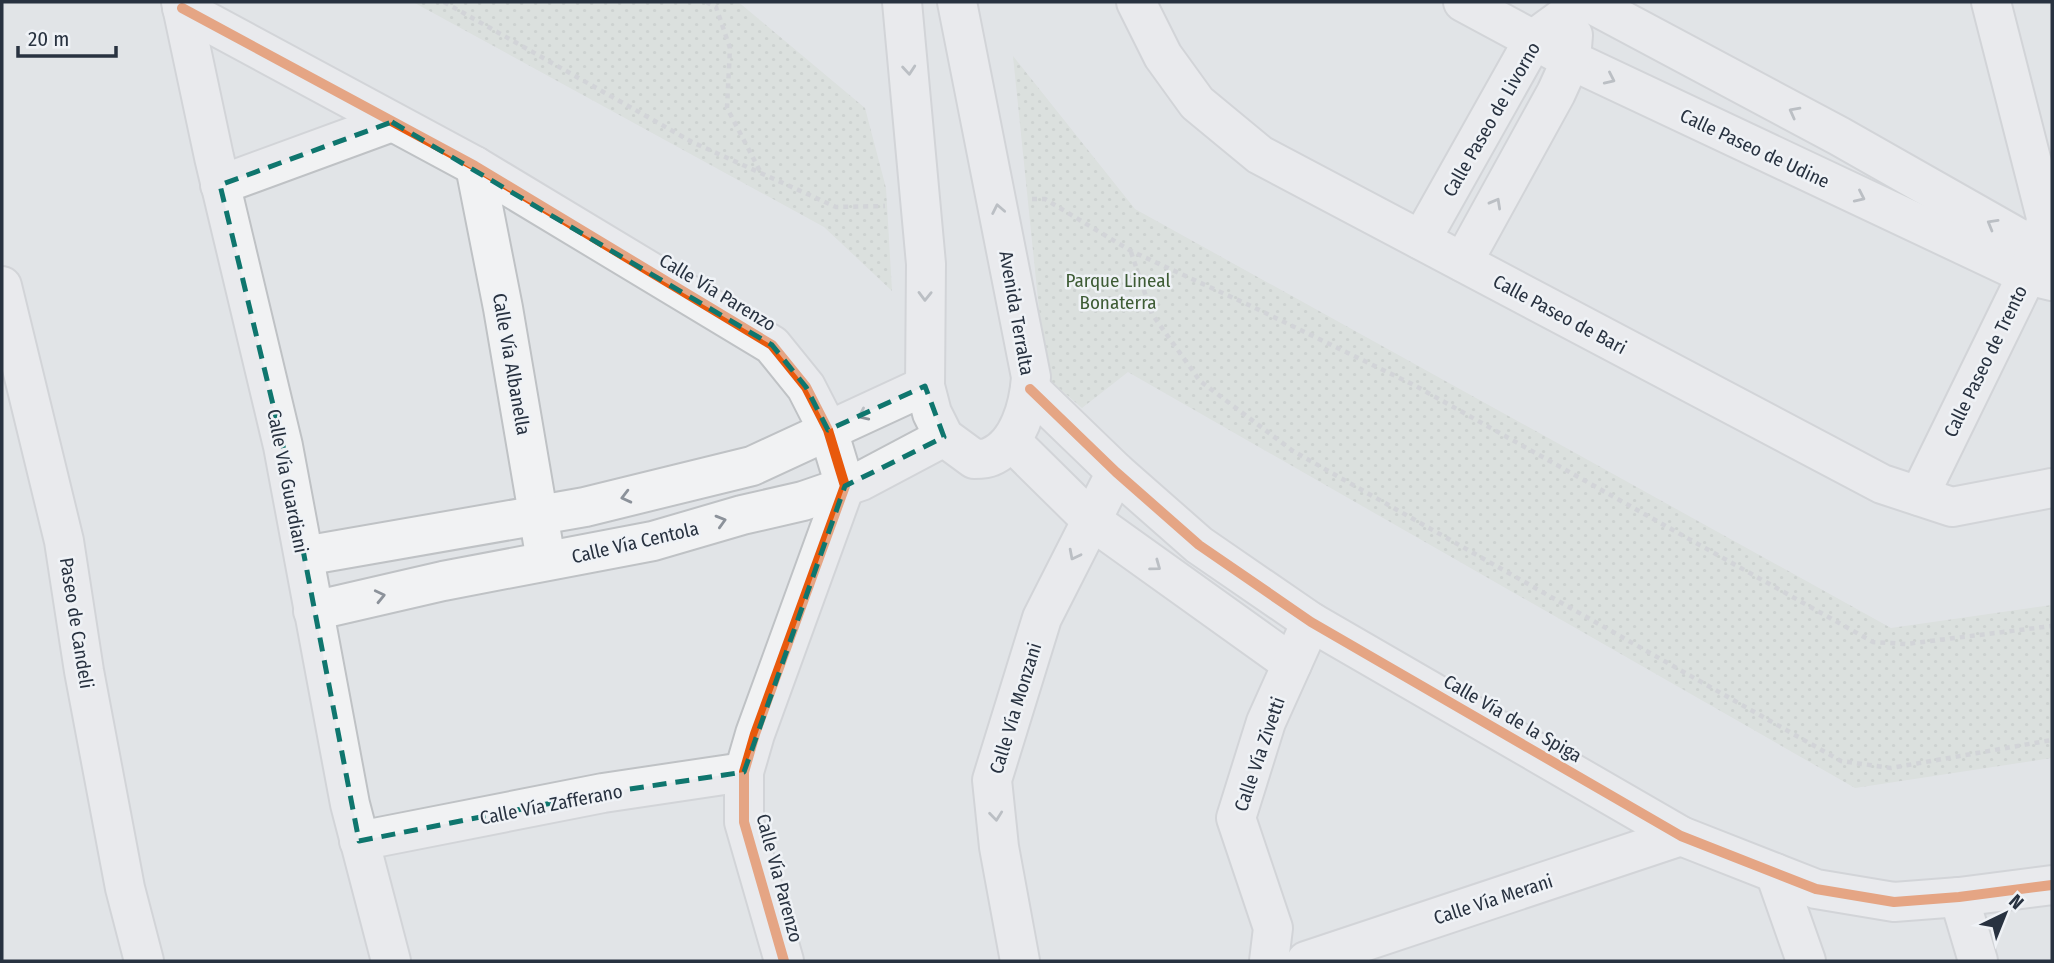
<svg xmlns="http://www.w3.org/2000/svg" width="2054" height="963" font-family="'Fira Sans Condensed',sans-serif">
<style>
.grass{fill:url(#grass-dots)}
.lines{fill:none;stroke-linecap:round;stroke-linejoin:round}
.minor-casing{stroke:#bfc2c5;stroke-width:42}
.path{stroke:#bfc2c5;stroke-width:4.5;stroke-dasharray:5 5;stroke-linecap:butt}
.minor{stroke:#f1f2f3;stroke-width:38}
.cycleway-casing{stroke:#eff2f6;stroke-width:15}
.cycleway{stroke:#e8590c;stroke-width:10}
.oneway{stroke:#8c929a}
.marked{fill:none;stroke:#0f766e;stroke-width:5;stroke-dasharray:14 9;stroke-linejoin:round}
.labels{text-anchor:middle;stroke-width:5;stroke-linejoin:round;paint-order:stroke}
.street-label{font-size:19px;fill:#283240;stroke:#eff2f6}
.park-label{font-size:19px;fill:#3e5c35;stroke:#eff2f6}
</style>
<defs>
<pattern id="grass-dots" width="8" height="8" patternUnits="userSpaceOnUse" patternTransform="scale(1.75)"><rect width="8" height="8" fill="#d2dbd2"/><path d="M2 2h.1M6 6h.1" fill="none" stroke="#b4bcb5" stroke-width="1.8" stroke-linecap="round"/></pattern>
</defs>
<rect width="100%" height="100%" fill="#e1e4e7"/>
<g class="grass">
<path d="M413,2H737L742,5L865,108L886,188L892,291L824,227Z"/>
<path d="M1013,56L1135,209L1891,628L2052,605V758L1855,788L1128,372L1082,408L1046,377Z"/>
</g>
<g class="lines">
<g class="minor-casing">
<g id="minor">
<path d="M181,2L214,157L283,446L350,804L391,961"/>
<path d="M902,2L926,264L925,386L932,413L944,437L974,459C979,459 986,459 990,457C1019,445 1029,405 1031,377L957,2"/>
<path d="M1136,2L1163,56L1197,103L1260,155L1882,484L1952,507L2052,488"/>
<path d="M1463,2L1571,60L2027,275L2052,281"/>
<path d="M1588,2L1839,136L2052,257"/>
<path d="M1991,2L2052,241"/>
<path d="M182,8L475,166L772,345L806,387L828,430L845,486L755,734L744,772V822L784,961"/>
<path d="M475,166L503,308L543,543"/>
<path d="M220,185L392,122"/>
<path d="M1421,240L1534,39L1575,9L1579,2"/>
<path d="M1463,262L1556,93L1571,60L1573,35"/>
<path d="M2,286L64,541L84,671L125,888L144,961"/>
<path d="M1030,389L1116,472L1199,545L1311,622L1681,836L1816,889L1894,902L1959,897L2052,885"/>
<path d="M1012,442L1091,520L1292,664"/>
<path d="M1919,496L2027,275L2046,222"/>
<path d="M304,556L585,507L752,466L925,386"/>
<path d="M313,611L443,581L653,541L742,515L803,501L861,481L944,437"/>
<path d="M359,841L603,793L744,772"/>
<path d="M1775,873L1806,961"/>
<path d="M1959,897L1978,961"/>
<path d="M1020,961L999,847L992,780L1042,618L1116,472"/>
<path d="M1269,961L1273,928L1236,818L1266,722L1311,622"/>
<path d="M1306,961L1681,836"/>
</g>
</g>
<g class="path">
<path d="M444,2L692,142L836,207L885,206"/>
<path d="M706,2L716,7L730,48L727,108L761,173"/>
<path d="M1032,199H1045L1131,251L1251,306L1414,385L1873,642L1906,644L2052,626"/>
<path d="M1131,252L1152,314L1200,381L1293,451L1841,761L1891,768L2052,740"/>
</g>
<use href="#minor" class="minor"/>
<g class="cycleway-casing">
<g id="cycleway">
<path d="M182,8L475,166L772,345L806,387L828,430L845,486L755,734L744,772V822L784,961"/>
<path d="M1030,389L1116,472L1199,545L1311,622L1681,836L1816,889L1894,902L1959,897L2052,885"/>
</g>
</g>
<use href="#cycleway" class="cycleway"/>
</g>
<defs><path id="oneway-chevron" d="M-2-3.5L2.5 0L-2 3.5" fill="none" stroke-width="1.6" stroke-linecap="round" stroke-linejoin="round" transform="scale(1.75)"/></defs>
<g class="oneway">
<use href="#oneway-chevron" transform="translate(909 70) rotate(85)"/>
<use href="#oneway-chevron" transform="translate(1610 79) rotate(25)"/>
<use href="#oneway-chevron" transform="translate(1794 112) rotate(-152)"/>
<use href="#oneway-chevron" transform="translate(1860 197) rotate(25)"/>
<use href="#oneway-chevron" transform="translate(1496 203) rotate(-61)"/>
<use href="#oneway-chevron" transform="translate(998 209) rotate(-101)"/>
<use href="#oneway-chevron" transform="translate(1992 224) rotate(-150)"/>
<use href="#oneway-chevron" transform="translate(925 296) rotate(91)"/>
<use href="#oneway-chevron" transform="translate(863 415) rotate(155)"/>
<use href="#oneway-chevron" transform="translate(626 497) rotate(166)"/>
<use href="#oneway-chevron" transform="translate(721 521) rotate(-16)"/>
<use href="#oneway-chevron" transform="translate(1074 555) rotate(117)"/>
<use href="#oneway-chevron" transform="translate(1156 566) rotate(36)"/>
<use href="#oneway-chevron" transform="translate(380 596) rotate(-13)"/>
<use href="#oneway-chevron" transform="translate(996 816) rotate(84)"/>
</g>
<path d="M0 0H2054V963H0ZM392,122L772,345L806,387L828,430L925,386L944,437L845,486L744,772L603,793L359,841L283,446L220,185Z" fill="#e1e4e7" fill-opacity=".55" fill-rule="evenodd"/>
<path class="marked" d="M392,122L772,345L806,387L828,430L925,386L944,437L845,486L744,772L603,793L359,841L283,446L220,185Z"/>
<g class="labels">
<g class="street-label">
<text transform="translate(1491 119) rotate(-60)" y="7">Calle Paseo de Livorno</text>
<text transform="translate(1755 148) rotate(25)" y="7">Calle Paseo de Udine</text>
<text transform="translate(718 292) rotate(31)" y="7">Calle Vía Parenzo</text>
<text transform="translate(1017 313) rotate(80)" y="7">Avenida Terralta</text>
<text transform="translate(1560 314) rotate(28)" y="7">Calle Paseo de Bari</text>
<text transform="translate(1985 361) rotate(-64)" y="7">Calle Paseo de Trento</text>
<text transform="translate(512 364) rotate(80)" y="7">Calle Vía Albanella</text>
<text transform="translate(288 481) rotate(79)" y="7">Calle Vía Guardiani</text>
<text transform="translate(635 542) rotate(-13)" y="7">Calle Vía Centola</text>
<text transform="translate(77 623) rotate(81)" y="7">Paseo de Candeli</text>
<text transform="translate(1015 708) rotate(-73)" y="7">Calle Vía Monzani</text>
<text transform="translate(1513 718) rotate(30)" y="7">Calle Vía de la Spiga</text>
<text transform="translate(1259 754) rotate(-71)" y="7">Calle Vía Zivetti</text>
<text transform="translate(551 804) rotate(-11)" y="7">Calle Vía Zafferano</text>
<text transform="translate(780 878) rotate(75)" y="7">Calle Vía Parenzo</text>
<text transform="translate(1493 899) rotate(-18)" y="7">Calle Vía Merani</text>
</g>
<g class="park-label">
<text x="1118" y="287">Parque Lineal<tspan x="1118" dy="22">Bonaterra</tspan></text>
</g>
</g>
<rect width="2054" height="963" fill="none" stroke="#283240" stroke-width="7"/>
<g transform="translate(2005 914) rotate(43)" stroke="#eff2f6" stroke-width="5" paint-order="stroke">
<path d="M0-5L12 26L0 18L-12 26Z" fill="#283240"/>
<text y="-10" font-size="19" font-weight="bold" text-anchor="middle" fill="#283240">N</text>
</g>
<path d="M18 46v10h98v-10" fill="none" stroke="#283240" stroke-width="3.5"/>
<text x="28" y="46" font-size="21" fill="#283240" stroke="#eff2f6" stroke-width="5" paint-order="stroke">20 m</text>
</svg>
